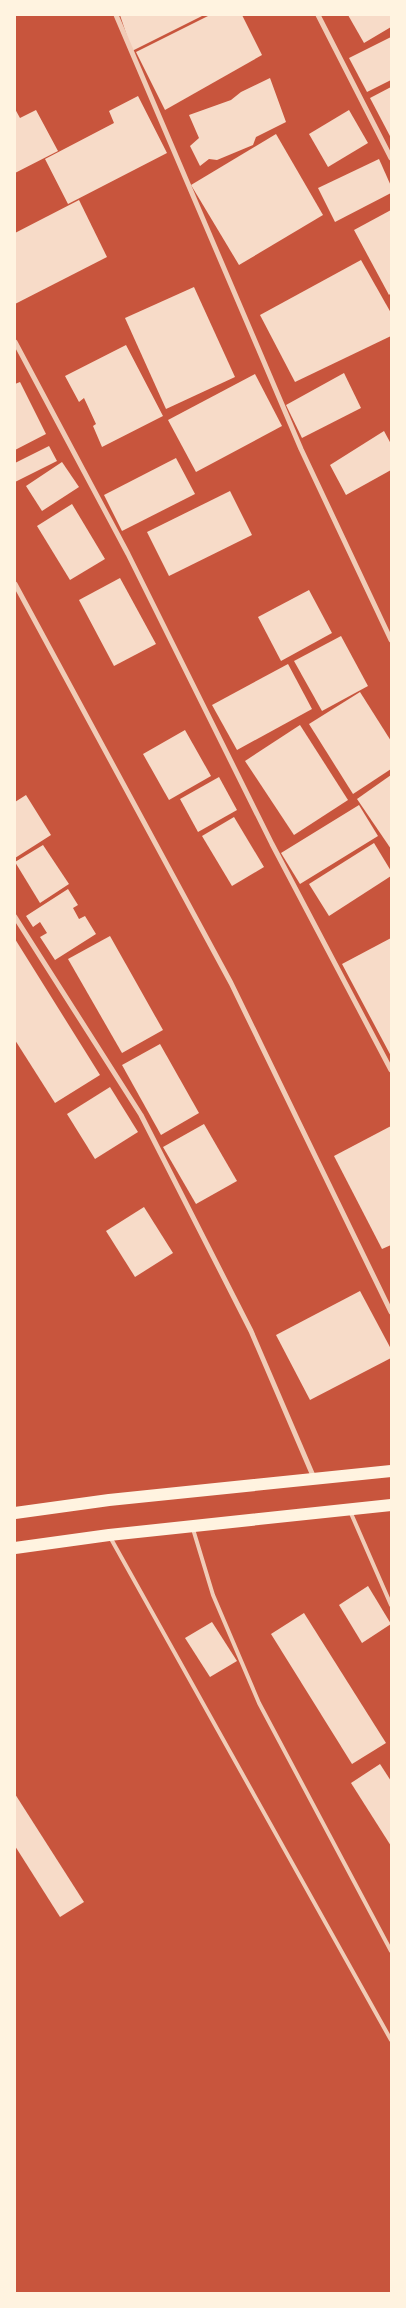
<svg xmlns="http://www.w3.org/2000/svg" width="406" height="2308" font-family="'Titillium Web',sans-serif">
<style>
.building{fill:#f7dbc8}
.lines{fill:none;stroke-linecap:round;stroke-linejoin:round}
.service{stroke:#f1ccb7;stroke-width:4}
.minor{stroke:#f1ccb7;stroke-width:5}
.primary{stroke:#fff3e0;stroke-width:12}
</style>
<rect width="100%" height="100%" fill="#c8553d"/>
<g class="building">
<path d="M120,15H204L132,51Z"/>
<path d="M210,15H242L262,55L165,110L136,52Z"/>
<path d="M348,15H391V27L364,43Z"/>
<path d="M391,37V80L367,92L349,58Z"/>
<path d="M270,78L286,122L256,137L253,145L217,160L209,159L200,166L190,146L199,138L189,115L231,100L241,92Z"/>
<path d="M391,87V138L370,98Z"/>
<path d="M138,96L167,153L68,204L45,159L114,123L109,111Z"/>
<path d="M15,109L20,118L36,110L58,151L15,173Z"/>
<path d="M349,110L368,143L328,167L309,134Z"/>
<path d="M276,134L323,215L239,265L191,185Z"/>
<path d="M379,159L391,186V193L335,222L318,188Z"/>
<path d="M79,200L107,257L15,304V233Z"/>
<path d="M391,210V293L389,295L354,230Z"/>
<path d="M361,260L391,313V336L295,382L260,315Z"/>
<path d="M194,287L235,377L166,409L125,318Z"/>
<path d="M126,345L163,416L102,447L93,426L96,424L84,398L79,402L65,376Z"/>
<path d="M344,373L361,408L302,438L286,405Z"/>
<path d="M255,374L282,426L196,472L168,420Z"/>
<path d="M20,382L46,434L15,450V384Z"/>
<path d="M384,431L391,444V470L346,495L330,465Z"/>
<path d="M49,446L57,461L15,482V463Z"/>
<path d="M176,458L195,494L122,531L104,495Z"/>
<path d="M62,462L79,487L42,511L26,486Z"/>
<path d="M230,491L252,535L169,576L147,532Z"/>
<path d="M72,504L105,559L70,580L37,526Z"/>
<path d="M120,578L156,644L114,666L79,600Z"/>
<path d="M309,590L332,633L281,661L258,617Z"/>
<path d="M341,636L368,686L322,711L294,661Z"/>
<path d="M288,664L312,709L237,750L212,705Z"/>
<path d="M360,692L391,741V769L353,794L309,724Z"/>
<path d="M300,725L348,800L294,835L245,761Z"/>
<path d="M185,730L211,776L169,800L143,754Z"/>
<path d="M391,775V849L357,799Z"/>
<path d="M219,777L237,810L198,832L180,799Z"/>
<path d="M26,795L51,835L15,858V802Z"/>
<path d="M359,805L378,836L300,884L281,853Z"/>
<path d="M234,817L264,867L232,886L202,836Z"/>
<path d="M374,843L391,871V876L329,916L309,884Z"/>
<path d="M43,845L69,884L40,903L15,862Z"/>
<path d="M68,889L78,905L73,908L79,919L85,916L96,934L55,960L40,937L47,933L40,922L33,927L26,916Z"/>
<path d="M110,936L163,1030L122,1053L68,959Z"/>
<path d="M391,938V1056L342,964Z"/>
<path d="M15,939L100,1075L55,1103L15,1040Z"/>
<path d="M160,1044L199,1113L161,1135L122,1065Z"/>
<path d="M110,1087L138,1132L95,1159L67,1114Z"/>
<path d="M204,1124L237,1181L196,1204L163,1147Z"/>
<path d="M391,1126V1245L382,1249L334,1156Z"/>
<path d="M144,1207L173,1253L135,1277L106,1231Z"/>
<path d="M360,1291L391,1349V1358L310,1400L276,1335Z"/>
<path d="M368,1586L391,1624L362,1643L339,1605Z"/>
<path d="M304,1613L386,1743L352,1764L271,1634Z"/>
<path d="M212,1622L237,1661L210,1677L185,1638Z"/>
<path d="M380,1764L391,1781V1846L351,1783Z"/>
<path d="M15,1794L84,1902L60,1917L15,1846Z"/>
</g>
<g class="lines">
<g class="service">
<path d="M350,1511L391,1605"/>
<path d="M193,1529L213,1595L259,1703L391,1951"/>
<path d="M110,1537L391,2040"/>
</g>
<g class="minor">
<path d="M116,15L301,449L391,640"/>
<path d="M318,15L391,158"/>
<path d="M15,342L128,554L272,844L391,1070"/>
<path d="M15,584L231,983L391,1312"/>
<path d="M15,917L141,1115L251,1331L314,1478"/>
</g>
<g class="primary">
<path d="M15,1513L109,1500L391,1471"/>
<path d="M15,1548L109,1535L391,1505"/>
</g>
</g>
<rect width="406" height="2308" fill="none" stroke="#fff3e0" stroke-width="32"/>
</svg>
